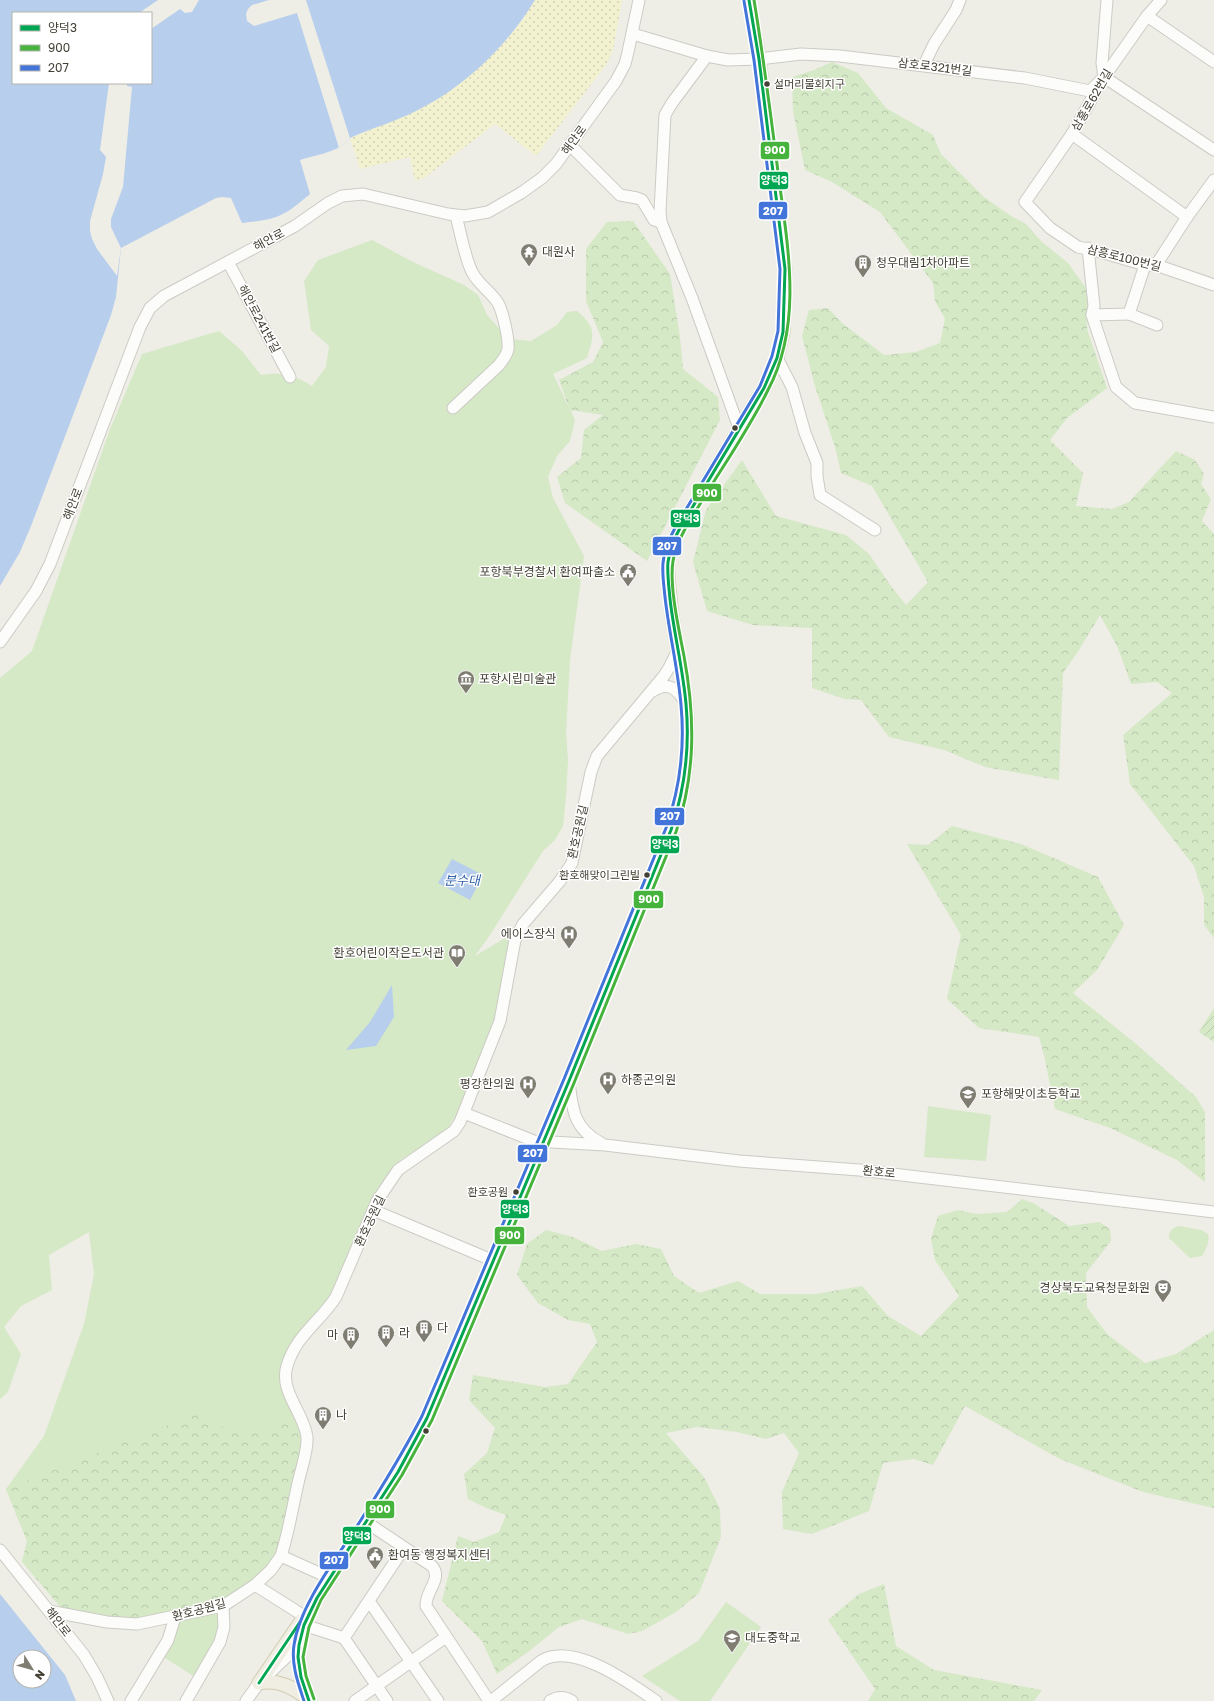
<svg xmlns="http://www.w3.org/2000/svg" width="1214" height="1701" font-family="'Golos Text','Noto Sans KR',sans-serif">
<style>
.green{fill:#d5e9c6}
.forest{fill:url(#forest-crowns)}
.sand{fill:url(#sand-dots)}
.garden{fill:url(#garden-furrows)}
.water{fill:#b7ceec;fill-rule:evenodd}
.pier{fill:#eeede6}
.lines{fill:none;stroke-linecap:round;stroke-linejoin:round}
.minor-casing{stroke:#cccbc4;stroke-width:13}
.major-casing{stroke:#d0cdb4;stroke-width:15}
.minor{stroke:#fcfcfb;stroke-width:11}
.major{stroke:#f0eee2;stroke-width:13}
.bus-1-casing{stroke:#fff;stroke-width:6}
.bus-2-casing{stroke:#fff;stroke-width:6}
.bus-3-casing{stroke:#fff;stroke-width:6}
.bus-1{stroke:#00a651;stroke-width:3}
.bus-2{stroke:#46b43c;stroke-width:3}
.bus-3{stroke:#4374d9;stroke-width:3}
.bus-dot{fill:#434034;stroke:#fff;stroke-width:1.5}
.labels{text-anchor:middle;stroke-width:3;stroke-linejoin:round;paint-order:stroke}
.bus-label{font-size:11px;fill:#434034;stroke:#fff;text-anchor:end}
.street-label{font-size:12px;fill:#434034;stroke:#fff}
.poi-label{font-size:12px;fill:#434034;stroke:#fff;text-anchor:start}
.water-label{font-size:13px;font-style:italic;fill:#2f62ac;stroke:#fff}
.line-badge{stroke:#fff;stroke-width:1.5}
.badge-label{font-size:11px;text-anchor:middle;font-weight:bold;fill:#fff}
</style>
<defs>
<pattern id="forest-crowns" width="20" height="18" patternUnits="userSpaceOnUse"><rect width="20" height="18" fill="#d5e9c6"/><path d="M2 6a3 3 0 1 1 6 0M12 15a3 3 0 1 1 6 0" fill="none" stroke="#b8c9ab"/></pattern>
<pattern id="sand-dots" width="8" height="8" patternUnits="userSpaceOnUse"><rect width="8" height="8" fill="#f2f1d0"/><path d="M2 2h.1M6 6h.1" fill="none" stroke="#d1d0b3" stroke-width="1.8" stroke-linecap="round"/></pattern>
<pattern id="garden-furrows" width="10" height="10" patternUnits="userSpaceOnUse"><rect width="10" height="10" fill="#d5e9c6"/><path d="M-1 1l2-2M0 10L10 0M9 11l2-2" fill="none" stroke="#b8c9ab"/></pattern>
</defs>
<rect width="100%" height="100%" fill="#eeede6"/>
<g class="green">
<path d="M372,240L413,262L464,285L478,295L487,315L509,339L531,341L557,325L567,312L577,311C597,328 594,334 587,358L553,374L575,420L570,441L557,456L548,477L553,498L584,556L570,660L566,733L568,761L566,797L563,826L555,840L543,851L488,938L475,956L510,935L494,1026L465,1100L446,1131L400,1160L373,1200L337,1286L324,1307L303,1327L293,1341L283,1362L280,1372L300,1424L22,1562L27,1541L6,1489L44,1436L84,1324L94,1274L89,1232L49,1255L52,1290L21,1306L4,1327L21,1354L8,1392L0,1399V678L32,651L110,429L142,354L219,331L242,351L261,375C284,372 292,374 312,386L326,367L329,346L311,330L304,281L318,260Z"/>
<path d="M928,1106L991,1115L986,1161L924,1157Z"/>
<path d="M1180,1226L1201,1230L1208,1234C1210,1242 1206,1249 1202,1256L1190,1258L1169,1238C1168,1231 1173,1227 1180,1226Z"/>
<path d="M726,1602L761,1627L710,1701H680L642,1676L698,1641Z"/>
<path d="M218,1612L219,1630L218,1637L195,1677L162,1656L178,1619Z"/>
</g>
<g class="forest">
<path d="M832,62L858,73L886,108L933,135L941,154L984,197L1011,216L1026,224L1041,241L1068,263L1088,291L1087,329L1107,388L1067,418L1050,440L1083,473L1076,506L1112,509L1129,502L1176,451L1195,460L1204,474L1201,484L1211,499L1202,521L1214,534V938L1204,925V897L1194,866L1130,784L1123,735L1172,693L1157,682L1131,684L1118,648L1100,615L1079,650L1063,673L1059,780L985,767L944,750L889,737L861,700L845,699L812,688V628L753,625L707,611L693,562L706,510L742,460L776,516L846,535L869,554L891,586L906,605L928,582L872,486L841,473L835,447L815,386L802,336L809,310L828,308L842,323L884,355L916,352L940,343L945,319L935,301L933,283L880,212L832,182L805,170L793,111L792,77L814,70Z"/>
<path d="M633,221L670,274L680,337L683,369L718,397L720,420L647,561L565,503L557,477L581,458L584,430L603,415L570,410L559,380L593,362L603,342L586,301V249L607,222Z"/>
<path d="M952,826L1021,844L1098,877L1124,925L1097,970L1073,993L1135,1043L1196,1097L1205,1112V1182L1177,1160L1110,1128L1055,1109L1044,1055L1039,1037L979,1028L947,999L961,935L907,844L928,845Z"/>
<path d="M1022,1199L1035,1204L1069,1226L1099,1222L1110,1229L1111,1241L1086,1273L1087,1307L1107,1334L1145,1363L1176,1354L1214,1330V1508L1143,1492L1060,1459L965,1406L933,1465L914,1459L883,1463L869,1511L812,1534L783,1529L782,1492L799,1453L784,1433L766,1439L737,1432L697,1427L666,1433L704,1477L720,1509L721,1537L699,1593L676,1612L642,1631L628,1634L582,1619L559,1627L528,1652L497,1674L482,1641L442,1601L458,1536L474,1542L499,1532L506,1515L486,1508L468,1499L464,1474L487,1453L495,1428L469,1400L473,1375L545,1387L568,1384L597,1342L590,1324L568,1320L538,1303L517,1275L527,1244L546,1230L573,1237L602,1251L636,1244L661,1249L674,1276L699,1293L738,1281L760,1294H816L862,1286L888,1316L921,1336L959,1296L935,1260L931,1239L938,1216L958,1210L977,1214L1007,1212Z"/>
<path d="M196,1414L244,1437L297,1417L304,1444L279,1550L262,1573L233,1596L217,1603L139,1620L122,1621L62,1609L22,1562L27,1541L6,1489Z"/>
<path d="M884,1584L896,1646L934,1670L1042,1690L1034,1701H868L875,1689L828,1620L859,1594Z"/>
</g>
<path class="sand" d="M535,0H622L613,51L606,65L536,156L495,124L424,178L415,181L410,157L360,169L350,138C431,107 488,76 535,0Z"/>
<path class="garden" d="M1214,1008V1042L1199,1032Z"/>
<g class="water">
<path d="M0,0H535C506,47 464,88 414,112C394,122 372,128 352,137C346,140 343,146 338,148C326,154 312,156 300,160L310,194C283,217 278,219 242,223L231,198L222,197L216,198L121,248L116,297L111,315L31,526L20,552L0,586ZM13,13H151V83H13Z"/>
<path d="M452,859L483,875L470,900L438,883Z"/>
<path d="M392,985L394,1017L376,1046L346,1050L370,1022Z"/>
<path d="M0,1594L65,1675L76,1701H0ZM20,1657H44V1681H20Z"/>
</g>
<g class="pier">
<path d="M158,0H199L192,12L185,13L180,9L151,29V13H139Z"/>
<path d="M269,0H306L350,138L339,148L297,13L254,26L247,21L246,14L248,9L252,5Z"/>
<path d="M109,83H127V86L132,87L123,187L111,219V227L121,248L117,276L97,249L92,239L90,231V221L103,174L106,157L100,150Z"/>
</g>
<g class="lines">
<g class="minor-casing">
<g id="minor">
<path d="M1107,0L1102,63L1104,77L1214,150"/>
<path d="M1161,0L1147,16L1104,77L1072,134L1025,202L1050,228L1078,247L1097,251L1145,265H1156L1214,285"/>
<path d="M1147,16L1214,62"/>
<path d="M633,34L707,56L728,60L759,59L801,54L840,56L1025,78L1090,91L1104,77"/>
<path d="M707,56L672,103L665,115L660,211L661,222L692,298L739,428"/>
<path d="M924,65L934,44L956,10L960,0"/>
<path d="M1072,134L1187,217"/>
<path d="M570,145L620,195L637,198L642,200L654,220L661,222"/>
<path d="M1088,248L1094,306L1092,315L1116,387L1135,403L1214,417"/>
<path d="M228,262L290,377"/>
<path d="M1145,265L1129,314L1157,325"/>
<path d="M1156,265L1187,217L1214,180"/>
<path d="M1092,315L1129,314"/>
<path d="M777,358L792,387L805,433L817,463V476L820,495L875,530"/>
<path d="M453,408L499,365C503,360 507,355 508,349C509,339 503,312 498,303C491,292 479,285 472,272C464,255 461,234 456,216"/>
<path d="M0,642L36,591L50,564L140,327L150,308L164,296L295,226L328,203L342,196L363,194L448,214L465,216L488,212L521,193L542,178L556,164L616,81L625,64L628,52L639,0"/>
<path d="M653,691C669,680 678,690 686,704"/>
<path d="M569,1081C572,1109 574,1129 601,1143"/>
<path d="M464,1113L534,1141L605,1145L739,1161L859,1170L1214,1212"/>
<path d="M373,1210L494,1261"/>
<path d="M366,1522L432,1566C443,1579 425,1591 426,1606L489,1701"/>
<path d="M0,1550L84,1655L97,1677L108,1701"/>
<path d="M281,1556L330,1578"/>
<path d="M255,1585L304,1616"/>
<path d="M369,1601L438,1701"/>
<path d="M49,1611L107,1622L137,1624L223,1606L255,1585L271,1570L281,1556C289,1531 293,1504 299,1479C302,1466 308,1450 307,1437C304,1413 279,1391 287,1366C296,1335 320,1322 336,1297L377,1201L398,1170L454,1131L460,1122L500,1021L515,940L523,924L560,881L572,863L591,772L597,756L663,677L669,668L678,650"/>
<path d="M304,1625L344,1638"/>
<path d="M131,1701L168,1640L175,1617"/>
<path d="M186,1701L220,1642L224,1627L223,1606"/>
<path d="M246,1701L259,1683L299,1645"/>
<path d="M355,1701L446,1637"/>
<path d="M387,1701L344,1638L404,1548"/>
<path d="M491,1701L541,1661C573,1641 630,1683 656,1701"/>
<path d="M550,1701C558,1696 564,1696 572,1701"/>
</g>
</g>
<g class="major-casing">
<g id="major">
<path d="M259,1683L302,1620"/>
<path d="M259,1683C278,1679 292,1687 307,1698"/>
<path d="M309,1701L301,1677L298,1657L299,1645L304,1625L317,1598L398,1472L427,1418L569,1081L671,830C686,790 690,747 686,704C683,672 675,640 671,608C670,593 667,578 668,563C670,550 674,539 680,528L764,388L777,358L783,332L785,302V269L759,59L749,0"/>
</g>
</g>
<use href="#minor" class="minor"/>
<use href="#major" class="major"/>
<g class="bus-1-casing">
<g id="bus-1">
<path d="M259,1683L300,1622"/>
<path d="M309,1701L301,1677L298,1657L299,1645L304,1625L317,1598L398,1472L427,1418L569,1081L671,830C685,789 690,747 686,704C683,669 674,634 670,599C669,587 667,574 668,562C670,550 674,539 680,528L764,388L777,358L783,332L785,269L759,59L749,0"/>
</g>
</g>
<g class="bus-2-casing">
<path id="bus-2" d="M314,1699L306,1676L303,1657L309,1627L321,1600L402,1475L432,1420L574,1083L676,832C696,773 695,716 684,656C679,630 669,586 673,561C677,538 692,518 703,499C725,463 750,427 768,390C805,320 786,239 777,164C770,109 763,54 754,0"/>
</g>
<g class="bus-3-casing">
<path id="bus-3" d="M304,1701C298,1683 291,1664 294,1645C300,1604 337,1558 359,1523C382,1487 403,1453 422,1416L564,1079L666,828C680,788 685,747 681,705C678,669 669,633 665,597C664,586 662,574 663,563C664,550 670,537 676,526L760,386L772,356L778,331L780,269L754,60L744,1"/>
</g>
<use href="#bus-1" class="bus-1"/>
<use href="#bus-2" class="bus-2"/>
<use href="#bus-3" class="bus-3"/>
</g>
<defs>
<g id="temple-pin" transform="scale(0.9)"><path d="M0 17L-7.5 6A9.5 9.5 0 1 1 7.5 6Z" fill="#7f7d72" stroke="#fff"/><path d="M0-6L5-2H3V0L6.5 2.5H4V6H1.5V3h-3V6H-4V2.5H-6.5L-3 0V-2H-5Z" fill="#fff"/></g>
<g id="building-pin" transform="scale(0.9)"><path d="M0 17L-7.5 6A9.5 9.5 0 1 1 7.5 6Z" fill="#7f7d72" stroke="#fff"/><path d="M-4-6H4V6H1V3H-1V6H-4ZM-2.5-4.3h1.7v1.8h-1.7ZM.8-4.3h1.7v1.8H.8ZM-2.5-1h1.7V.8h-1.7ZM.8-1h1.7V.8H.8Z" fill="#fff"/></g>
<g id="civic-pin" transform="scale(0.9)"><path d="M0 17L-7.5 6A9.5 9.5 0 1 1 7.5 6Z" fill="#7f7d72" stroke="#fff"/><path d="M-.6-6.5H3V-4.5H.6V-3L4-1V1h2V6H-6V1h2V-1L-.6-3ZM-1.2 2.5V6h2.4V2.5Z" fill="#fff"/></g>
<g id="museum-pin" transform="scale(0.9)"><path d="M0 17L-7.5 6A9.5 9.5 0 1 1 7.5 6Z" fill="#7f7d72" stroke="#fff"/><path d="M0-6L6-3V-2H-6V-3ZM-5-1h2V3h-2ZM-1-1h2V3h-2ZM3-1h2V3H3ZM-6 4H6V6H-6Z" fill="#fff"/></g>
<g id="hospital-pin" transform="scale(0.9)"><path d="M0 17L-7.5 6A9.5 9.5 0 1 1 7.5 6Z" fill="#7f7d72" stroke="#fff"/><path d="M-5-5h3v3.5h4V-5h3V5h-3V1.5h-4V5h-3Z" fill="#fff"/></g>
<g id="library-pin" transform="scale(0.9)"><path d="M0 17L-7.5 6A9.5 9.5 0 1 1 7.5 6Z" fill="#7f7d72" stroke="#fff"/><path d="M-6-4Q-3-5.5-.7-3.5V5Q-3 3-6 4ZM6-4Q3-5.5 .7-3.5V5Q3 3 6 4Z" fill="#fff"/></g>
<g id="school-pin" transform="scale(0.9)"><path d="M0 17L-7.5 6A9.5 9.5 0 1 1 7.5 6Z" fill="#7f7d72" stroke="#fff"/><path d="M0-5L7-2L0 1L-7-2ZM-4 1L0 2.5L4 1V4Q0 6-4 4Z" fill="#fff"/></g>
<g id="theatre-pin" transform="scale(0.9)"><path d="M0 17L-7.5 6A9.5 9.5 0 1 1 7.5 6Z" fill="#7f7d72" stroke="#fff"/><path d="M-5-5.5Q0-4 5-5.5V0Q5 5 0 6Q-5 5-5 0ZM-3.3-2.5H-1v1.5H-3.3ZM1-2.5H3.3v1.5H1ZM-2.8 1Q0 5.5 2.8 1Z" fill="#fff"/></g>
</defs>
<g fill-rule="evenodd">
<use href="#temple-pin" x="529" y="252"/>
<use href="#building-pin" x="863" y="263"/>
<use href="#civic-pin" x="628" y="572"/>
<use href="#museum-pin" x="466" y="679"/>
<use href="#hospital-pin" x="569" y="934"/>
<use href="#library-pin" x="457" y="953"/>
<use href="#hospital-pin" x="608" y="1080"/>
<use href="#hospital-pin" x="528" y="1084"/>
<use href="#school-pin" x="968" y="1094"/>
<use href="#theatre-pin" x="1163" y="1288"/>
<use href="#building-pin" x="424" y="1328"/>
<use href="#building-pin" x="386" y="1333"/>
<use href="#building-pin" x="351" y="1335"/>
<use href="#building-pin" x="323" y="1415"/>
<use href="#civic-pin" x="375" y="1555"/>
<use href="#school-pin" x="732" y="1638"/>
</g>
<g class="bus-dot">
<circle cx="767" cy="84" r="3.5"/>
<circle cx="735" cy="428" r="3.5"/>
<circle cx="647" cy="875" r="3.5"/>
<circle cx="516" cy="1192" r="3.5"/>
<circle cx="426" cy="1431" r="3.5"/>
</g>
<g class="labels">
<g class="bus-label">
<text x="774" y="88" text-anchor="start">설머리물회지구</text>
<text x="640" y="879">환호해맞이그린빌</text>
<text x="508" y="1196">환호공원</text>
</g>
<g class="street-label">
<text transform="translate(935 67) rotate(7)" y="4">삼호로321번길</text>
<text transform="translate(1092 100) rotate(-60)" y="4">삼흥로62번길</text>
<text transform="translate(574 140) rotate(-54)" y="4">해안로</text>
<text transform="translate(269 240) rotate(-28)" y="4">해안로</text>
<text transform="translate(1124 258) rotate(14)" y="4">삼흥로100번길</text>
<text transform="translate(259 319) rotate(62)" y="4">해안로241번길</text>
<text transform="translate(73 504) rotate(-69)" y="4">해안로</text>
<text transform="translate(578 832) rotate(-77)" y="4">환호공원길</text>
<text transform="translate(879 1172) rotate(6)" y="4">환호로</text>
<text transform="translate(370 1221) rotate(-65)" y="4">환호공원길</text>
<text transform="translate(199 1610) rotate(-15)" y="4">환호공원길</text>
<text transform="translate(58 1622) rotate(52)" y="4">해안로</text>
</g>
<g class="poi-label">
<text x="542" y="256">대원사</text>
<text x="876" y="267">청우대림1차아파트</text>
<text x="615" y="576" text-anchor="end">포항북부경찰서 환여파출소</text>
<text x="479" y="683">포항시립미술관</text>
<text x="556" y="938" text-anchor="end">에이스장식</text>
<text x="444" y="957" text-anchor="end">환호어린이작은도서관</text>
<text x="621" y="1084">하종곤의원</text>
<text x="515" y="1088" text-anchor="end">평강한의원</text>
<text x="981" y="1098">포항해맞이초등학교</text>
<text x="1150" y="1292" text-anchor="end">경상북도교육청문화원</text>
<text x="437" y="1332">다</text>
<text x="399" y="1337">라</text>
<text x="338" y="1339" text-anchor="end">마</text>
<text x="336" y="1419">나</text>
<text x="388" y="1559">환여동 행정복지센터</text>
<text x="745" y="1642">대도중학교</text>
</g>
<g class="water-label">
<text x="462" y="885">분수대</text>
</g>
</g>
<g class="line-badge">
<rect x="760" y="141" width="30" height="19" rx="4" fill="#46b43c"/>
<rect x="759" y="171" width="30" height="19" rx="4" fill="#00a651"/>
<rect x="758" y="201" width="30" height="19" rx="4" fill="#4374d9"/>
<rect x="692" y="483" width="30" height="19" rx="4" fill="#46b43c"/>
<rect x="670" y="509" width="31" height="19" rx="4" fill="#00a651"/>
<rect x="652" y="536" width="30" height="20" rx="4" fill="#4374d9"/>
<rect x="654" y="807" width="31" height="19" rx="4" fill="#4374d9"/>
<rect x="650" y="835" width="30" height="19" rx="4" fill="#00a651"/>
<rect x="633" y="890" width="31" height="19" rx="4" fill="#46b43c"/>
<rect x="517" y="1144" width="31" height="19" rx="4" fill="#4374d9"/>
<rect x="500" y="1199" width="30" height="20" rx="4" fill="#00a651"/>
<rect x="494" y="1226" width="31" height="19" rx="4" fill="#46b43c"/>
<rect x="365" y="1500" width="30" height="19" rx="4" fill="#46b43c"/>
<rect x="342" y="1526" width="30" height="19" rx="4" fill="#00a651"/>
<rect x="319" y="1551" width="30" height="19" rx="4" fill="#4374d9"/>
</g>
<g class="badge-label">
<text x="775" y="154">900</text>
<text x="774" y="184">양덕3</text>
<text x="773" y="215">207</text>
<text x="707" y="497">900</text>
<text x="686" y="522">양덕3</text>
<text x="667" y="550">207</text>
<text x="670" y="820">207</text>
<text x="665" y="848">양덕3</text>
<text x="649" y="903">900</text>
<text x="533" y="1157">207</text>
<text x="515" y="1213">양덕3</text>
<text x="510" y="1239">900</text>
<text x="380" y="1513">900</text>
<text x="357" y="1540">양덕3</text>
<text x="334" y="1564">207</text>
</g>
<rect x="12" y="12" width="140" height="72" fill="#ffffff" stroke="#b4b3ae"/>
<rect x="20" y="25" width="20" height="6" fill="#00a651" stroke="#b4b3ae"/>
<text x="48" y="32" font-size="12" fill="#434034">양덕3</text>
<rect x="20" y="45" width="20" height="6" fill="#46b43c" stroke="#b4b3ae"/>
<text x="48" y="52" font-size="12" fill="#434034">900</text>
<rect x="20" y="65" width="20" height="6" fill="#4374d9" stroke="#b4b3ae"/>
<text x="48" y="72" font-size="12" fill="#434034">207</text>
<g transform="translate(32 1669) rotate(127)"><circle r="19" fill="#ffffff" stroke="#b4b3ae"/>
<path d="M0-3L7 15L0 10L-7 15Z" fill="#7f7d72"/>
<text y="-6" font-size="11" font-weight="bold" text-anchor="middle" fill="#434034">N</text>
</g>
</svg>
